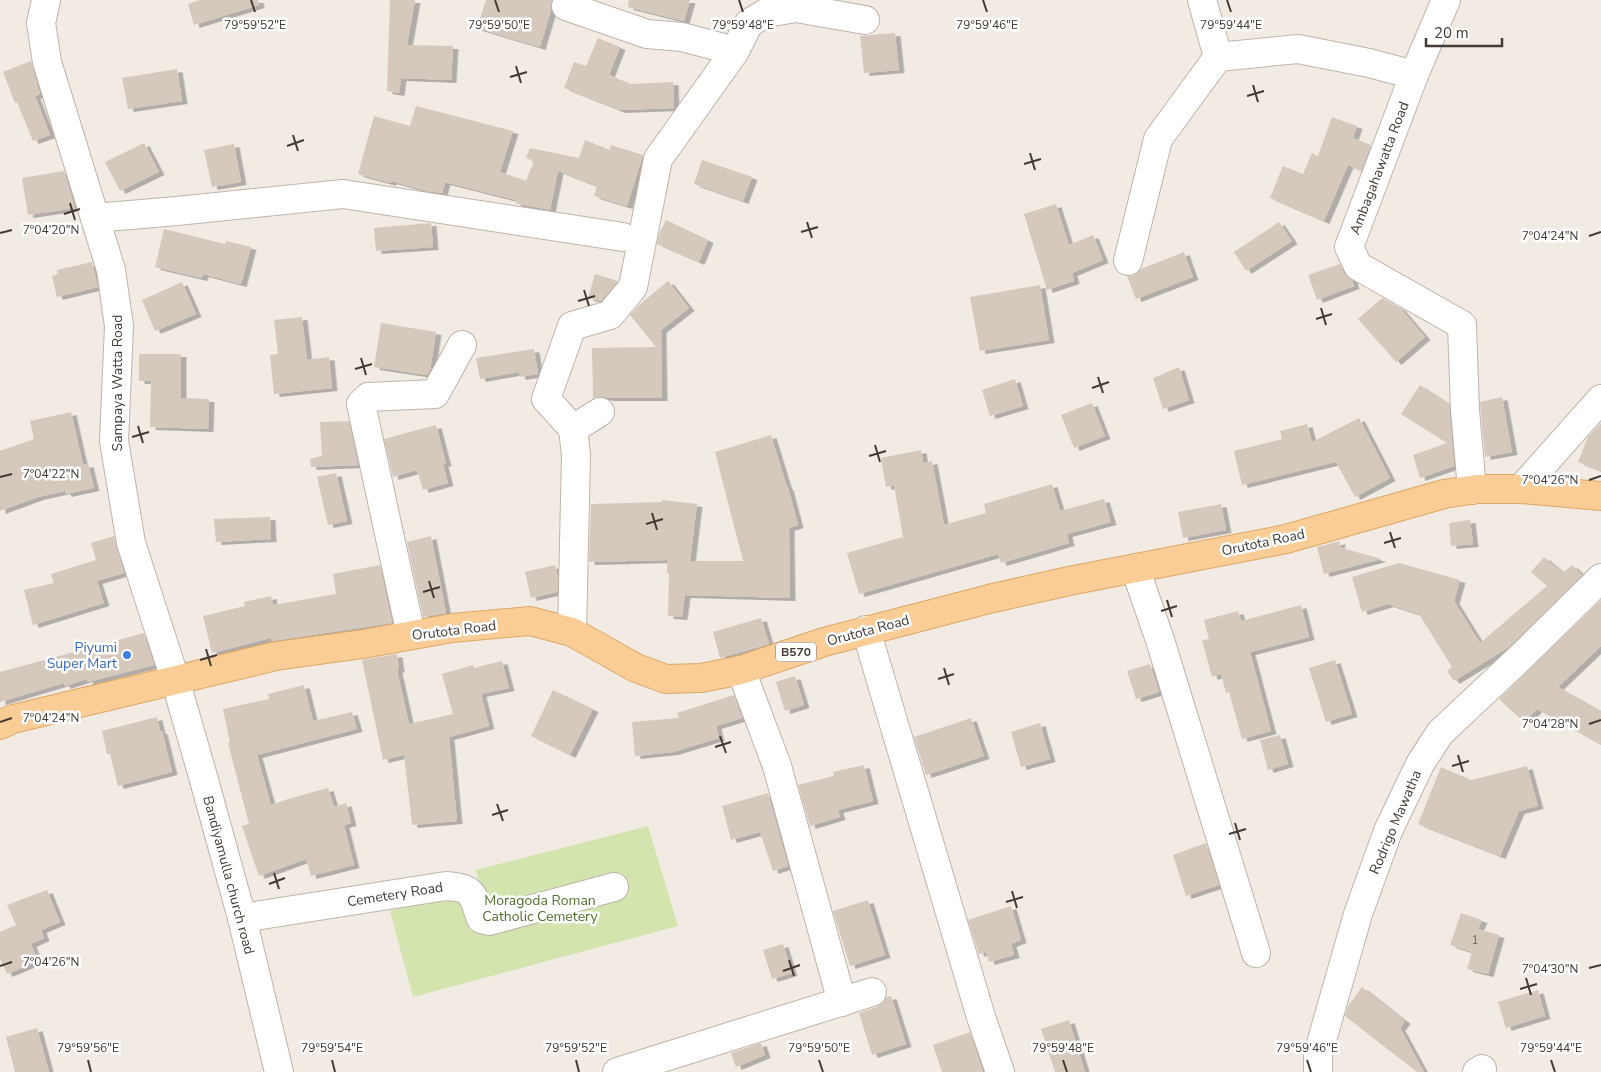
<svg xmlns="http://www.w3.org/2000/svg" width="1601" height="1072" font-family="'Nunito Sans',sans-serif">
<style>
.green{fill:#d4e4ae}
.building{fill:#d5c8bd;filter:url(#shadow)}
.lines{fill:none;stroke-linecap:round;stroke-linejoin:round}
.minor-casing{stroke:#bfb4aa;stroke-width:30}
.major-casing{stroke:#dda766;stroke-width:30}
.minor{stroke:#fff;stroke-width:28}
.major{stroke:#f9cd95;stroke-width:28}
.ticks{fill:none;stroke:#433b34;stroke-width:2}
.shop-dot{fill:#3f7fe0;stroke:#fff;stroke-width:2}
.labels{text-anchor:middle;stroke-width:5;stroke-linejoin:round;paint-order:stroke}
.number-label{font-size:11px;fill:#685e56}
.shield{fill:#fff;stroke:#7b7671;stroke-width:1}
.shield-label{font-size:12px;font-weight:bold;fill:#433b34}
.street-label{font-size:14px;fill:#433b34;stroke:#fff}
.shop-label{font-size:14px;fill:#366cbe;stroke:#fff;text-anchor:end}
.park-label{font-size:14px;fill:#50712b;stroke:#fff}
.ticks-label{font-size:12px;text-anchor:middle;fill:#433b34;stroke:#fff;stroke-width:5;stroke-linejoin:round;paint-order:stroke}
</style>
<defs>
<filter id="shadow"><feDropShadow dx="5.5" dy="3" stdDeviation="0" flood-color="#0004"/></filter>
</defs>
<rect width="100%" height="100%" fill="#f1ebe4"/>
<path class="green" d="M648,826L678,926L413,997L390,911L480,888L476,870Z"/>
<g class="building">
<path d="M200,0H258L259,5L194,25L188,4Z"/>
<path d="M390,0H415L407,45L453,46L451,80L401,78L399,93L387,91Z"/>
<path d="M486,0H552L551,10L540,47L477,28Z"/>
<path d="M629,0H690L684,21L628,7Z"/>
<path d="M895,33L899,70L864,73L860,36Z"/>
<path d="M598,38L620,47L609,75L631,84L673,82L674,108L620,110L564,88L574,62L586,66Z"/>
<path d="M31,61L40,94L35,96L50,135L33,141L17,102L15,103L3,72Z"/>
<path d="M177,69L182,101L128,109L122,78Z"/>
<path d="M416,106L513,131L500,172L526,181L534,161L526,158L530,148L579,158L585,140L610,150L611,145L643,155L627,206L594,196L597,186L558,171L550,210L515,203L516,200L445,182L442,193L427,191L391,181V183L358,174L374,116L410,126Z"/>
<path d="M1332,117L1357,126L1353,138L1371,145L1361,171L1348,165L1324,221L1270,198L1283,166L1303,174L1312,153L1318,156Z"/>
<path d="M144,143L159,172L120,191L105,162Z"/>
<path d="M234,144L241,182L212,187L204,150Z"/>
<path d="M702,160L752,177L743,201L694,184Z"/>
<path d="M64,171L75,208L28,215L22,178Z"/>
<path d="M1056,204L1069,245L1093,235L1103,260L1072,273L1074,281L1047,290L1024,214Z"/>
<path d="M666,220L708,240L699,262L657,244L659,234Z"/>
<path d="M1279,222L1292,241L1246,271L1234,252Z"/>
<path d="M431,223L433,247L376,251L374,228Z"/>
<path d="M164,229L225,244L226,241L251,247L241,284L203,274L202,278L155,267Z"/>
<path d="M1184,252L1193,277L1136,299L1127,276H1133L1141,269Z"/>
<path d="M92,262L98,287L57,297L52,276L58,274L57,270Z"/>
<path d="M1340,264L1344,273L1352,280L1354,286L1317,300L1308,275Z"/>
<path d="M595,274L618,281L601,301L588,298Z"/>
<path d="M668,281L689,308L661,330L662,398H608L600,396L593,398L592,348L656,347L630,315L639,305Z"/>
<path d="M182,282L196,314L155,331L142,300Z"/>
<path d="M1040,285L1049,340L980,351L970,297Z"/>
<path d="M1382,298L1400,308L1425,337L1396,362L1358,319Z"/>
<path d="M302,317L307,360L329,357L332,388L274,394L270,355L278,354L274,320Z"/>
<path d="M381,323L436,332L430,370L427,375L374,367Z"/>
<path d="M534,349L538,374L520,377L519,372L480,379L476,358Z"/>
<path d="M139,354H181V398L209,399L208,429L150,427L151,381H139Z"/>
<path d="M1179,367L1189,400L1163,409L1153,378Z"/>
<path d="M1015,379L1023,406L990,416L982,390Z"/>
<path d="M1420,385L1449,404L1454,466L1420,478L1413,455L1447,443L1401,414Z"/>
<path d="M1502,397L1512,452L1485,457L1480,402Z"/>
<path d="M1092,403L1105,436L1074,448L1061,415Z"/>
<path d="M71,412L83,465L88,464L94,488L66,494L65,491L38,497L0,511V451L34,439L30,421Z"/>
<path d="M1359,418L1390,478L1355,497L1336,462L1242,485L1234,451L1282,439L1280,431L1307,424L1312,442Z"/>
<path d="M349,421L358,465L311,467L310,459L322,456L320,422Z"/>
<path d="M1601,423V471L1578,462L1588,437Z"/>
<path d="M436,425L446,463L443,464L448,483L423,490L417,470L393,477L384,439Z"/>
<path d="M771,435L787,487H788L798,525L789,528L790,598L685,595L682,617L668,616L669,573H667V560L589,562L591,504L662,502V500L697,504L690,561H743L715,452Z"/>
<path d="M921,450L923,463L932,461L944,525L986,513L984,504L1052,484L1060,511L1104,499L1111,522L1067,534L1069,543L1001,563L998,554L859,594L847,553L903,537L894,485L886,487L881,458Z"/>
<path d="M336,473L347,521L328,525L317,477Z"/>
<path d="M1221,504L1226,530L1183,538L1178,512Z"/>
<path d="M270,517L271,539L216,542L214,519Z"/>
<path d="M1470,520L1473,544L1451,546L1449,523Z"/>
<path d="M114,536L124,573L97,581L104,603L33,625L24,590L54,583L51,574L96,560L91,543Z"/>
<path d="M431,536L446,613L423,617L407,542Z"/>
<path d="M1340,541L1339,547L1381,559L1324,574L1317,547Z"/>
<path d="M1544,557L1563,573L1572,565L1582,575L1509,647L1454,681L1447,671L1452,667L1419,614L1388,604L1362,612L1352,577L1399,563L1460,580L1454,601L1480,643L1547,586L1531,572Z"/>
<path d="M380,565L392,623L272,641L271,638L212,653L203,616L245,606L244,602L271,596L273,605L336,594L333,574Z"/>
<path d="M555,565L558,579L557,592L531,598L525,572Z"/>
<path d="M1601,600V646L1558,687L1601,711V745L1537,709L1524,722L1499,699Z"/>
<path d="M1301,605L1309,637L1250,652L1271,731L1242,739L1229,692L1226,693L1221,674L1212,677L1202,640L1209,639L1204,620L1238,611L1241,621Z"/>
<path d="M761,618L769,644L720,658L713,632Z"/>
<path d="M144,633L154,665L88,682L87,679L65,686L64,683L0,702V672Z"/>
<path d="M397,654L399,669L397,670L409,724L453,714L442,674L473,665L474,668L502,661L509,688L481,694L489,726L449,737L457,821L412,825L404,755L383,760L362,660Z"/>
<path d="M1335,660L1352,714L1326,722L1309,668Z"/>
<path d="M1150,664L1159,692L1136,699L1127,671Z"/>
<path d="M795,676L804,705L785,711L776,682Z"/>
<path d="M304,685L313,721L352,712L357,729L257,755L271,805L288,799L328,788L334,807L346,803L351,823L344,825L354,865L311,876L306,859L259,876L242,826L249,824L228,743H230L223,709L269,699L268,694Z"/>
<path d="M553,690L593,709L570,755L531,736Z"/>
<path d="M734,695L742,718L716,726L719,738L673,752L635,756L632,722L679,718L677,713Z"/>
<path d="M157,717L160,731H162L172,772L118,786L110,754H107L102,731Z"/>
<path d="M971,718L984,756L926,775L914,737Z"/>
<path d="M1040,723L1050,759L1021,767L1011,732Z"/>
<path d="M1280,735L1288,764L1268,770L1260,740Z"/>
<path d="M864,765L873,801L838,810L840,817L810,826L798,785L834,776L833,772Z"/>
<path d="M1527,766L1538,806L1519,811L1500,856L1418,824L1441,767L1471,780Z"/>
<path d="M768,793L788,866L773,871L760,832L731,840L722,806Z"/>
<path d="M1206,843L1219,885L1186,896L1173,855Z"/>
<path d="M47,890L60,922L41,930L44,938L31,944L38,961L7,974L0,959V932L16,925L7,905Z"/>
<path d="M868,900L885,955L850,966L833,911Z"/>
<path d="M1011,906L1021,940L1011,944L1014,955L989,962L986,952L979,954L968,920Z"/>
<path d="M1461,913L1482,920L1478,929L1499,935L1488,974L1467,969L1472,952L1450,945Z"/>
<path d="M783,944L792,973L772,979L763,950Z"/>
<path d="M1362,987L1405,1021L1400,1028L1424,1072H1417L1345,1016L1348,1006Z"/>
<path d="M1538,990L1545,1016L1506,1028L1498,1002Z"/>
<path d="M891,996L906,1044L872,1055L859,1013L877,1007L883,1003L886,997Z"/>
<path d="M1069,1020L1085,1072H1055L1041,1029Z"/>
<path d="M37,1028L49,1072H15L6,1037Z"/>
<path d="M970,1032L983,1072H942L933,1045Z"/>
<path d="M761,1043L765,1055L736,1067L731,1053Z"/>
</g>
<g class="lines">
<g class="minor-casing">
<g id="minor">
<path d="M46,0L41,23L47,62L111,270L119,326L114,441L131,543L175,679L204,780L242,918L279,1072"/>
<path d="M1202,0L1218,57"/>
<path d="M1446,0L1414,75L1349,247L1358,266L1462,325L1465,410L1472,490"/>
<path d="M566,6L647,34L682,37L735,51"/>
<path d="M95,218L177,211L343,194L623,237"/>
<path d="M1128,261L1158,139L1218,57L1298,49L1369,63L1414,75"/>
<path d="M573,429L600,412"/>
<path d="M1521,489L1601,399"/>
<path d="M1135,568L1160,640L1256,953"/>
<path d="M866,630L981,1017L1000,1072"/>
<path d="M572,632L576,455L573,429L546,399L572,326L610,315L633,287L658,159L735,51L749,23L766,13L796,8L865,20"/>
<path d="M411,635L361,404L368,397L435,394L462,345"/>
<path d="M741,670L777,766L842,1002"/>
<path d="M242,918L446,886C475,888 472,894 481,919L489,921L614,887"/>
<path d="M617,1072L872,992"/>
<path d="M1318,1072V1054L1358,914L1388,831L1420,764L1440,733L1522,656L1601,578"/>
<path d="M1477,1072L1482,1069"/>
</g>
</g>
<g class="major-casing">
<path id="major" d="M0,725L13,719L276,656L363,644L452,628L530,621L572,632L636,668L666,679L701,678L741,670L824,642L989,599L1069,581L1286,539L1444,494L1477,489H1521L1601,496"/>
</g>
<use href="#minor" class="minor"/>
<use href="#major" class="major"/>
</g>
<path class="ticks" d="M251,0L255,12M495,0L499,12M739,0L743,12M983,0L987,12M1227,0L1231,12M516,66L521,83M510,77L527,72M1253,85L1258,102M1247,96L1264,91M293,135L298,151M287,146L304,140M1030,153L1035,170M1024,164L1041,159M70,203L75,220M64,214L80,209M807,222L812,238M801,232L818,227M0,233L12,230M1589,236L1601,232M584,290L589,306M578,301L595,296M1321,308L1326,325M1316,319L1332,314M361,358L366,375M355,369L372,364M1098,377L1103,393M1092,388L1109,382M138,426L143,443M132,437L149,432M875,445L880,462M869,456L886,451M0,477L12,474M1589,480L1601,476M652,513L657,530M646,524L663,519M1390,532L1395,548M1384,543L1401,538M429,581L434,598M423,592L440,587M1167,600L1172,617M1161,611L1177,606M206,649L211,666M200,660L217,655M944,668L949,685M938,679L954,674M0,722L12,718M1589,724L1601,720M720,736L726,753M715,747L731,742M1458,755L1463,772M1452,766L1469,761M497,804L503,821M492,815L508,810M1235,823L1240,840M1229,834L1246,829M274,873L279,889M269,884L285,878M1012,891L1017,908M1006,902L1023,897M789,960L794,976M0,966L12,962M1589,968L1601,965M783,971L800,965M1526,978L1531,995M1520,989L1537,984M88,1060L91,1072M332,1060L335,1072M576,1060L579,1072M819,1060L823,1072M1063,1060L1067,1072M1307,1060L1311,1072M1551,1060L1555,1072"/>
<circle class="shop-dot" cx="127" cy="655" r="5"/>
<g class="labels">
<g class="number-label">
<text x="1475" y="944">1</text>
</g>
<rect class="shield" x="776" y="642.5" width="40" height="19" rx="4"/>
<g class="shield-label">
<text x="796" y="656">B570</text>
</g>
<g class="street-label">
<text transform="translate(1379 168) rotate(-69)" y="5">Ambagahawatta Road</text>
<text transform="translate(117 383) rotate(-90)" y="5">Sampaya Watta Road</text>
<text transform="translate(1263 542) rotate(-12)" y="5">Orutota Road</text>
<text transform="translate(454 630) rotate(-7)" y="5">Orutota Road</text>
<text transform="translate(868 630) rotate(-15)" y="5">Orutota Road</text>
<text transform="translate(1395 822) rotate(-67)" y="5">Rodrigo Mawatha</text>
<text transform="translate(229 875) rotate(75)" y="5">Bandiyamulla church road</text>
<text transform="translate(395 894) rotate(-9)" y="5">Cemetery Road</text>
</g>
<g class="shop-label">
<text x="117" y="652">Piyumi<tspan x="117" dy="16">Super Mart</tspan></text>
</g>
<g class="park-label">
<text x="540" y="905">Moragoda Roman<tspan x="540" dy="16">Catholic Cemetery</tspan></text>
</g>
</g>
<g class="ticks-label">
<text x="255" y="29">79°59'52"E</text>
<text x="499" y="29">79°59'50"E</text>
<text x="743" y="29">79°59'48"E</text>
<text x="987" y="29">79°59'46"E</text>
<text x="1231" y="29">79°59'44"E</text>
<text x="51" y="234">7°04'20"N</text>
<text x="1550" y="240">7°04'24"N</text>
<text x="51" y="478">7°04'22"N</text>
<text x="1550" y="484">7°04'26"N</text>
<text x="51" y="722">7°04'24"N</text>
<text x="1550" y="728">7°04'28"N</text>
<text x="51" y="966">7°04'26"N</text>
<text x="1550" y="973">7°04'30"N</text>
<text x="88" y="1052">79°59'56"E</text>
<text x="332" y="1052">79°59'54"E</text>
<text x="576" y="1052">79°59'52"E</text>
<text x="819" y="1052">79°59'50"E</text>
<text x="1063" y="1052">79°59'48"E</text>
<text x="1307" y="1052">79°59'46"E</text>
<text x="1551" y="1052">79°59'44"E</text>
</g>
<path d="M1426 38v8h76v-8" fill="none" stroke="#433b34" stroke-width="2.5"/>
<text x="1434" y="38" font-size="15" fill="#433b34" stroke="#ffffff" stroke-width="4" paint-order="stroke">20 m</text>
</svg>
